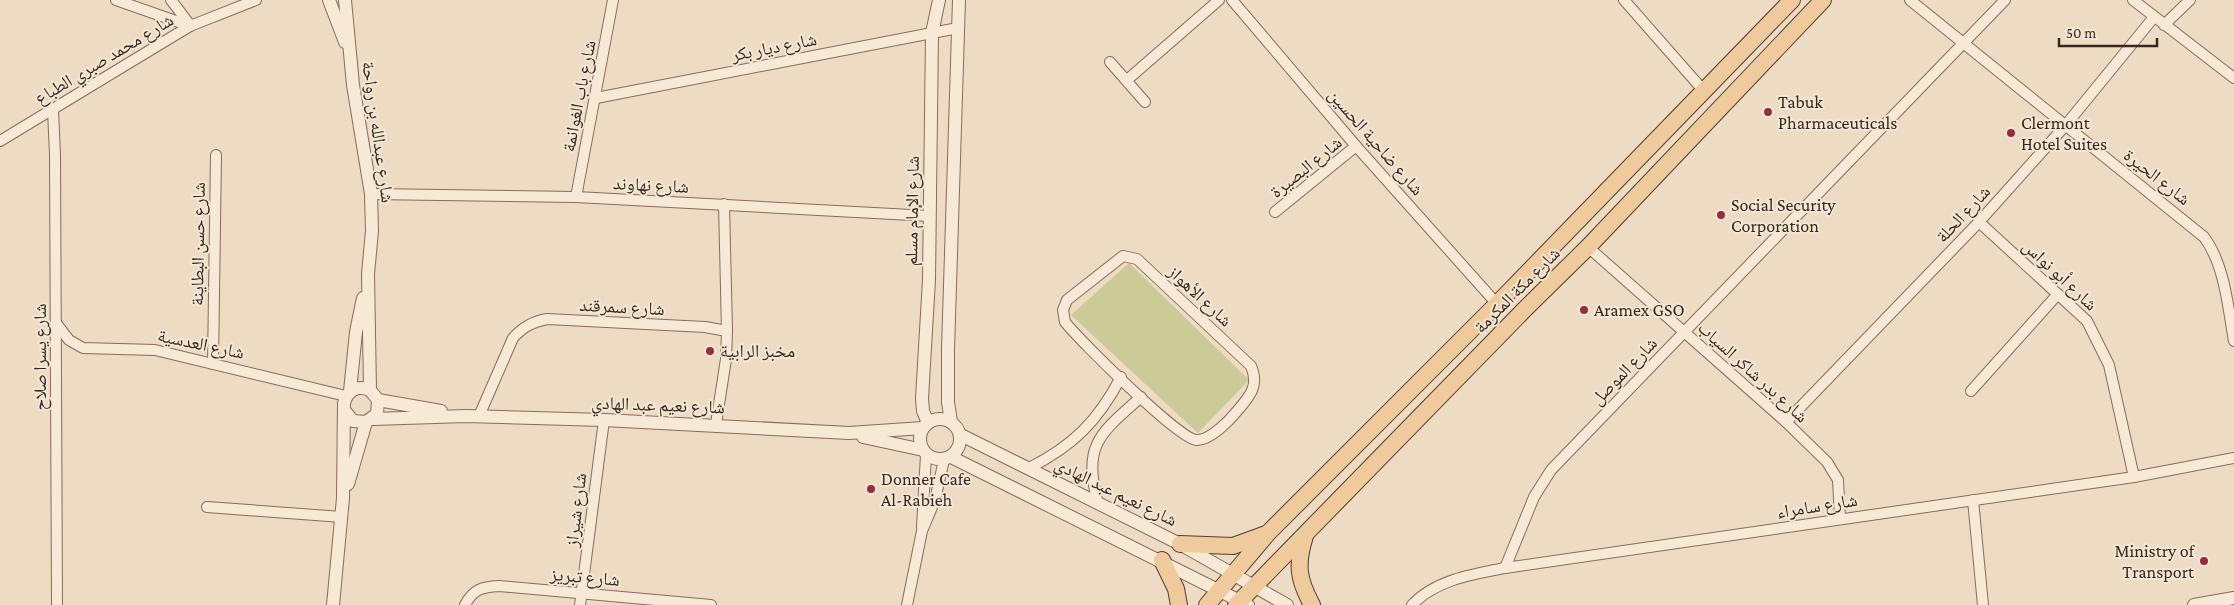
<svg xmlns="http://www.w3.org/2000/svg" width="2234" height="605" font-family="'Crimson Pro','Noto Naskh Arabic',serif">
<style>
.green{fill:#cbca98}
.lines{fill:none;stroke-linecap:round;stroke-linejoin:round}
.minor-casing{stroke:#876c5b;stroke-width:12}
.tertiary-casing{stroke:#876c5b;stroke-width:14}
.primary-casing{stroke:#553b2f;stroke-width:18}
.minor{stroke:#f8e9d7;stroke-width:10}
.tertiary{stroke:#f8e9d7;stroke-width:12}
.primary{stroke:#efca9d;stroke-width:16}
.poi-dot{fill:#942d3c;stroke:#f4e6d3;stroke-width:2}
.labels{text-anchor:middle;stroke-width:4;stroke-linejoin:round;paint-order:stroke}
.street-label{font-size:18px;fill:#37271e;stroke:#f4e6d3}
.poi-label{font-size:18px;fill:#37271e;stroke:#f4e6d3;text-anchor:start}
</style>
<rect width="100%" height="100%" fill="#eddbc4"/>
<path class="green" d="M1129,263L1249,380L1198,433L1071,315Z"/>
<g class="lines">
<g class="minor-casing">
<g id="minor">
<path d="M116,0L190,26"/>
<path d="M171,0L190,25"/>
<path d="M1232,0L1356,146L1497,304"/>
<path d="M1624,0L1703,90"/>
<path d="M1910,0L2204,237C2225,265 2228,308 2234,341"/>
<path d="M2133,0L2234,78"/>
<path d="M2164,25L2190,0"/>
<path d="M1110,62L1145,102"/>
<path d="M1127,80L1219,0"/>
<path d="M596,98L958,28"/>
<path d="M53,110L55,155L57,605"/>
<path d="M0,141L190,26L256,0"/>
<path d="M371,194L576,197L930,216"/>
<path d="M576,197L613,0"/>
<path d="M724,204L727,331"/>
<path d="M1275,212L1356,146"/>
<path d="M1979,222L2087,321L2109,365L2134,477"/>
<path d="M1588,247L1786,422L1827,462L1838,480L1840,519"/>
<path d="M1123,256L1137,259L1251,366C1259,385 1251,395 1238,410C1230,420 1210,441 1196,440C1178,438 1080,341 1065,322L1063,310L1067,300Z"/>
<path d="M56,323L69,340L83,348L155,350L346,396"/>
<path d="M213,364L216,155"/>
<path d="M1971,391L2058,294"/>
<path d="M479,416L513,338C523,327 532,322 547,319L705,327L727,331L726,359L716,424"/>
<path d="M1786,422L1979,222L2065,126L2154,17"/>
<path d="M1029,468C1073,446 1098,421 1121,377"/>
<path d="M1973,500L1983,605"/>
<path d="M1098,504C1083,445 1098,435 1141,397"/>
<path d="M207,507L342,517"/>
<path d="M922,527L926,455"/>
<path d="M1505,568L1534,497L1551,470L2005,0"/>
<path d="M465,605C473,589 482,587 499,586L711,605"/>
<path d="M580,605L604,420"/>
<path d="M907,605L922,531L935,500L944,460"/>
<path d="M1412,605C1435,580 1473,574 1505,568L2134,477L2234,458"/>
</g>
</g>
<g class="tertiary-casing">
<g id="tertiary">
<path d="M329,0L345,42"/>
<path d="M345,0L353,85L371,194L372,231L368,274L370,390"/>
<path d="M350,391L356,332L363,298"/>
<path d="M378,400L441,411"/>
<circle cx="940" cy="439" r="20"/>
<path d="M373,419L466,416L604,420L849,433L923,428"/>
<path d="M951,422L948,402V349L959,0"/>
<path d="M928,423L923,411L922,398L929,280L932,33L939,0"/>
<path d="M961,435L1180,544L1287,605"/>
<path d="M863,437L923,450"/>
<path d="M951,457L1248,605"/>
<path d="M348,484L366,422"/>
<path d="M333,605L343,498L344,403C348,390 357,385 370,390L378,400L377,414L366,422L353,421L344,410"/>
<path d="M2194,605L2234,598"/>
</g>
</g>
<g class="primary-casing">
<g id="primary">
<path d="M1305,536C1296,565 1298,579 1312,605"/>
<path d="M1180,544L1233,546L1266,534"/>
<path d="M1162,560L1176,589L1179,605"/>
<path d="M1207,605L1268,533L1497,304L1792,0"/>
<path d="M1236,605L1524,310L1588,247L1823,0"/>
</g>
</g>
<use href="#minor" class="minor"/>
<use href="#tertiary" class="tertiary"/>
<use href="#primary" class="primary"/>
</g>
<g class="poi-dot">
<circle cx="1768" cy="112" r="5"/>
<circle cx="2011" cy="133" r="5"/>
<circle cx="1721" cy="215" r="5"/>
<circle cx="1584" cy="310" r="5"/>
<circle cx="710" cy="351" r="5"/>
<circle cx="871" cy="489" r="5"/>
<circle cx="2204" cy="561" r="5"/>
</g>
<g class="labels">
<g class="street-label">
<text transform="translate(774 47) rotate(-11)" y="6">شارع ديار بكر</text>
<text transform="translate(104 59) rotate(-31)" y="6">شارع محمد صبري الطباع</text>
<text transform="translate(579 96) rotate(-79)" y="6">شارع باب الغوانمة</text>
<text transform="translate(378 132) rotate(82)" y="6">شارع عبدالله بن رواحة</text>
<text transform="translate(1376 142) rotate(49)" y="6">شارع ضاحية الحسين</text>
<text transform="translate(1306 167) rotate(-39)" y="6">شارع البصيرة</text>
<text transform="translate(2157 177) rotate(38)" y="6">شارع الحيرة</text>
<text transform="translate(651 185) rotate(3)" y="6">شارع نهاوند</text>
<text transform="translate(912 211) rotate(-89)" y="6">شارع الإمام مسلم</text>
<text transform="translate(1963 214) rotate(-47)" y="6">شارع الحلة</text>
<text transform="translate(198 244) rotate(-89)" y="6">شارع حسن البطاينة</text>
<text transform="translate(2060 275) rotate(43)" y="6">شارع أبو نواس</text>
<text transform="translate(1517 290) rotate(-45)" y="6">شارع مكة المكرمة</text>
<text transform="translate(1200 296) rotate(43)" y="6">شارع الأهواز</text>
<text transform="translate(622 307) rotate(3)" y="6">شارع سمرقند</text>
<text transform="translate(201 344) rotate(12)" y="6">شارع العدسية</text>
<text transform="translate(40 357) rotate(-90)" y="6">شارع يسرا صلاح</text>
<text transform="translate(1624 371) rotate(-46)" y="6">شارع الموصل</text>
<text transform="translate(1753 372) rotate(42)" y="6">شارع بدر شاكر السياب</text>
<text transform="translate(658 405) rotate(2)" y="6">شارع نعيم عبد الهادي</text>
<text transform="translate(1116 492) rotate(26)" y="6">شارع نعيم عبد الهادي</text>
<text transform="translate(1817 506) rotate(-9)" y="6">شارع سامراء</text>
<text transform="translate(576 510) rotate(-83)" y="6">شارع شيراز</text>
<text transform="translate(585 577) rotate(5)" y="6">شارع تبريز</text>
</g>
<g class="poi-label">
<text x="1778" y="108">Tabuk<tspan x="1778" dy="21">Pharmaceuticals</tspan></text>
<text x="2021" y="129">Clermont<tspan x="2021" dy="21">Hotel Suites</tspan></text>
<text x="1731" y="211">Social Security<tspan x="1731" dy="21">Corporation</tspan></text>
<text x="1594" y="316">Aramex GSO</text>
<text x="720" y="357">مخبز الرابية</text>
<text x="881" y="485">Donner Cafe<tspan x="881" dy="21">Al-Rabieh</tspan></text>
<text x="2194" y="557" text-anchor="end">Ministry of<tspan x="2194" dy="21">Transport</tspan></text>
</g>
</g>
<path d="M2059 38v8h98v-8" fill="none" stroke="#37271e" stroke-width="2.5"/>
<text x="2066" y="38" font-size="15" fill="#37271e" stroke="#f4e6d3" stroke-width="4" paint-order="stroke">50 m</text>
</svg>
